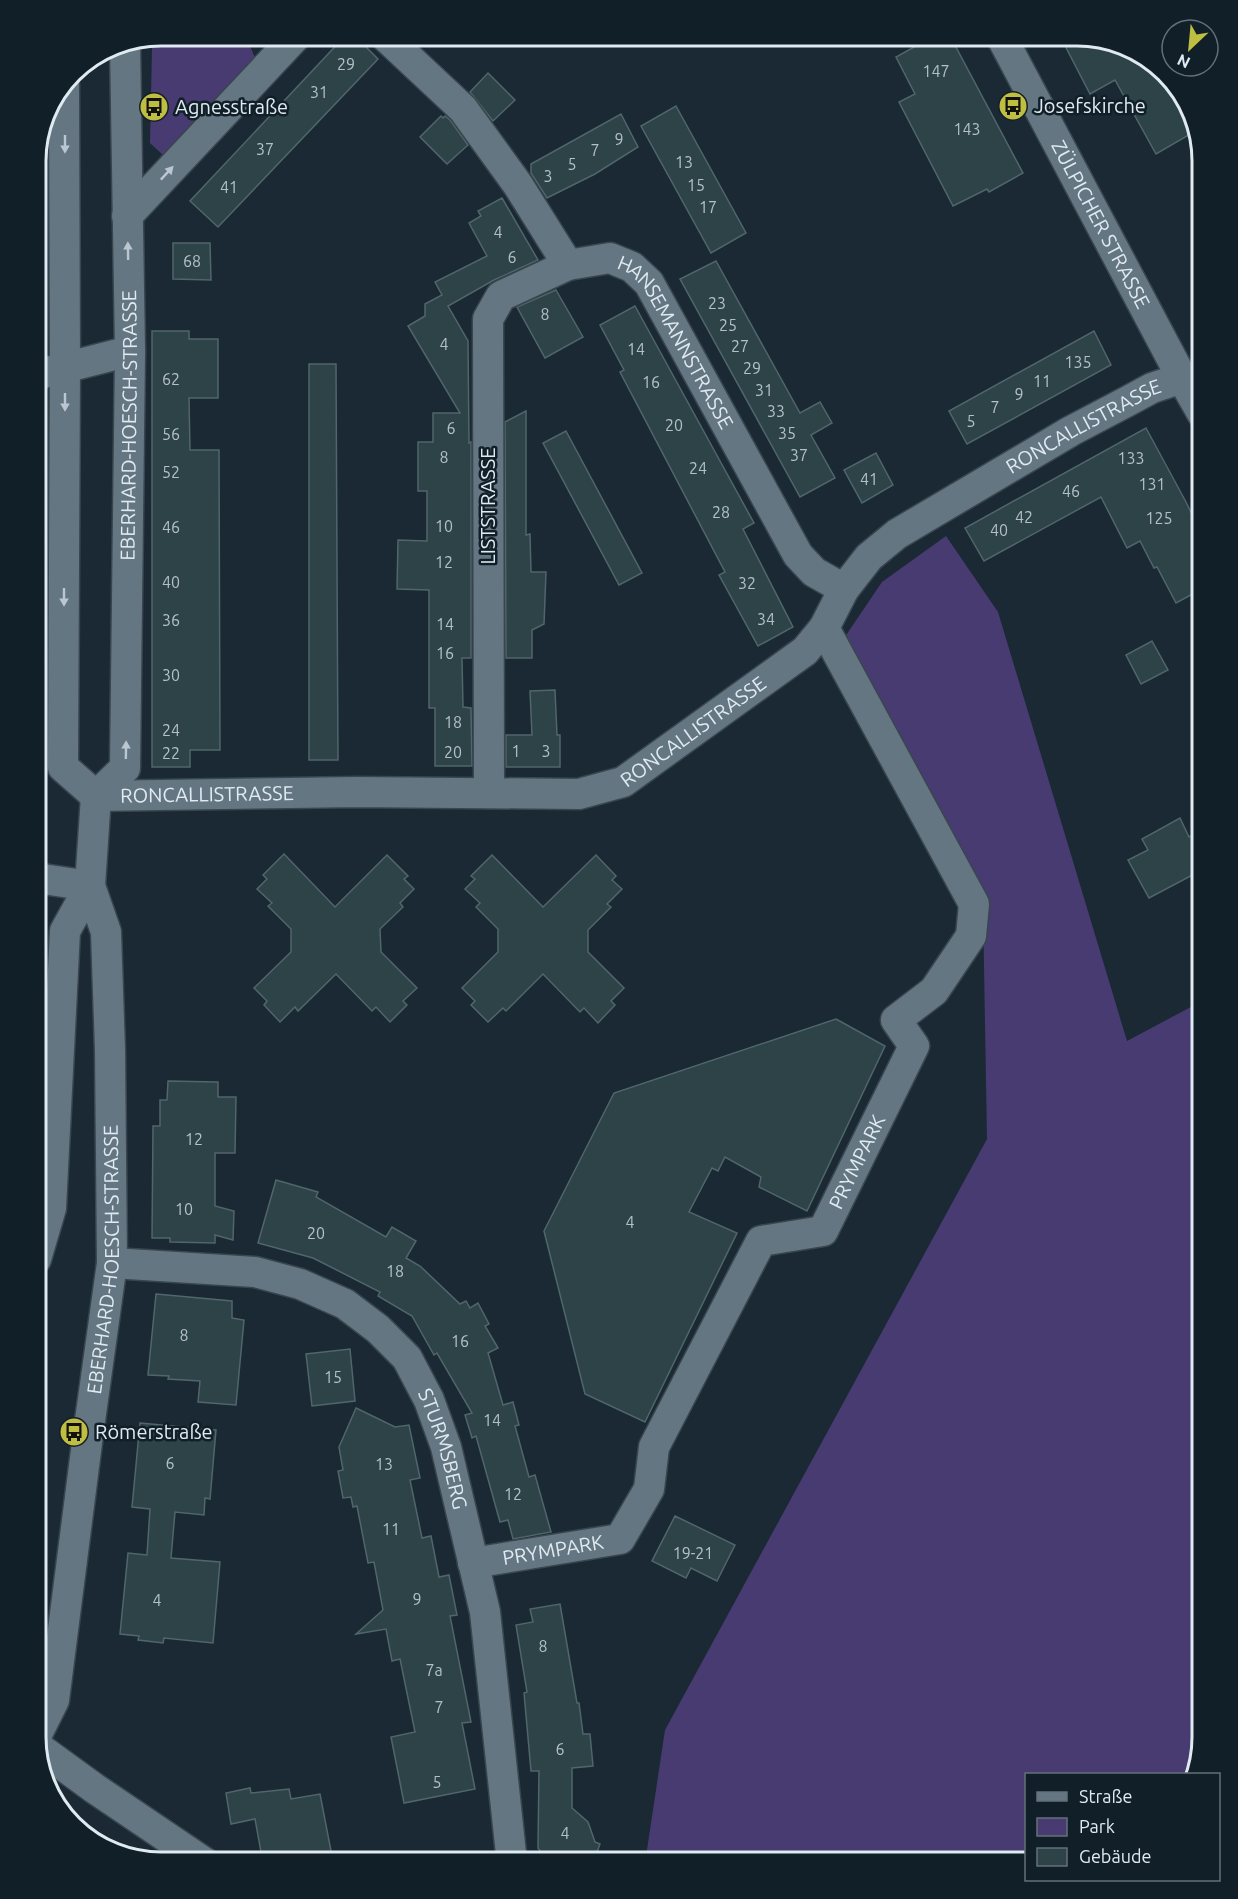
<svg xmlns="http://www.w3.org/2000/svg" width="1238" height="1899" font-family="Ubuntu,sans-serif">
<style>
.green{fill:#483b72}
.building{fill:#2e4348;stroke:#50666b;stroke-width:1.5}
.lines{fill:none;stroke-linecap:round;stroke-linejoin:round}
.minor-casing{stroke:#39464e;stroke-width:33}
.minor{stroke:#657683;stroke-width:30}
.oneway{fill:#bbc7d0}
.labels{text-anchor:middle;stroke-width:5;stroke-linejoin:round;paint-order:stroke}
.number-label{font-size:16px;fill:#b4c0c7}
.poi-label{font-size:20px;fill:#e0eaf1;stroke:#111f29;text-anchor:start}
.street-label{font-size:20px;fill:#e0eaf1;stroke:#111f29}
.rim{fill:none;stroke:#e0eaf1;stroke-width:3}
</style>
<rect width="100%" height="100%" fill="#1a2933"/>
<g class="green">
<path d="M164,43H244L250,46L255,58L164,156L150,143L152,48Z"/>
<path d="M946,536L998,612L1127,1041L1202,1001V1738L1192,1774H1026V1863H645L665,1730L987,1139L983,907L838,647L882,582Z"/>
</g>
<g class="building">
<path d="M345,36H355L378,59L218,227L190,201Z"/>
<path d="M934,36H950L1023,173L989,192L987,189L953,206L899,102L915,94L896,57Z"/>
<path d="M1060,36H1085L1146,57L1185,99L1194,132L1156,154L1115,80L1090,94Z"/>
<path d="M488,73L515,100L493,121L470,92Z"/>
<path d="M676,106L746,233L711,253L641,126Z"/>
<path d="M621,114L638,147L595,174L547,198L531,173V164Z"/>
<path d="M441,116L443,118L445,116L450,120L468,145L447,164L420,137Z"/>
<path d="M502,198L538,260L494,280L448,306L468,341L469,443L471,442V658H462L463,707L471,708L472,766H435V708H429V590L397,589L398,540L427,541V491H418V442H433V413H460L408,326L425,316V304L442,295L435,282L487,256L469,223L481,216L478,211Z"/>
<path d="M173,243H210L211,280L173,279Z"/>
<path d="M716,261L800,413L820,402L832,423L811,435L835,478L800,497L680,279Z"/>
<path d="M556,290L583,337L545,358L517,307Z"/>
<path d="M635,306L754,523L743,529L793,627L758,646L719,575L725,572L620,372L624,370L600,325Z"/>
<path d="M152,331H189V339H218V398H189L190,450H219L220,750H190V767H152Z"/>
<path d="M1094,331L1111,365L967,444L949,411Z"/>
<path d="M309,364H336L338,760H309Z"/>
<path d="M526,411V535L530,534L531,572H546L544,624L532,630V658H506L505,422Z"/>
<path d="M1146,428L1186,502L1202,535V589L1176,603L1157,567L1154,568L1140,541L1127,548L1101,497L984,561L965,528Z"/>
<path d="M566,431L642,573L619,585L543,443Z"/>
<path d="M876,453L893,485L862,503L844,470Z"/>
<path d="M1152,641L1168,670L1141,684L1126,655Z"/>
<path d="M555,690L557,735H560V767H506V735H532L530,691Z"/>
<path d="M1180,818L1189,837L1202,830V870L1149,898L1128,860L1148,850L1142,839Z"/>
<path d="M284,854L335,907L387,855L408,876L404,879L414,889L400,903L403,907L380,929L381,952L417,988L403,1001L407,1005L390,1022L376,1007L372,1011L336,974L298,1011L295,1007L280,1022L264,1005L267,1001L254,988L291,952V929L268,906L272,903L257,889L267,879L263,875Z"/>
<path d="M492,855L543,907L596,855L616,876L612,880L622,889L607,904L611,907L588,930V952L624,988L611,1001L615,1005L598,1023L584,1008L580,1012L543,974L506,1011L503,1008L488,1022L471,1005L475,1001L462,988L498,952V929L476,907L480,903L465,889L475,879L471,876Z"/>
<path d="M836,1019L885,1046L807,1211L759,1187L761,1177L725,1157L718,1171L712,1168L689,1212L737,1233L645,1422L585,1394L544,1231L614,1093Z"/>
<path d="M168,1081L218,1082V1097H236L235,1153H215V1206L234,1211L233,1240L215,1235V1243L170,1242V1238H152L153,1126H160V1100H167Z"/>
<path d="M276,1180L318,1192L316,1197L386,1237L392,1227L416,1241L406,1258L420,1266L460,1304L466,1301L470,1308L478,1303L489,1324L485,1326L498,1348L488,1353L503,1405L513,1402L519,1425L515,1426L529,1477L535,1475L551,1532L513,1539L508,1520L500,1522L476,1436L472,1438L465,1415L472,1413L437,1353L434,1355L412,1316L378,1296L380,1292L313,1258L258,1243Z"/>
<path d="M156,1294L232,1301V1318L244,1320L236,1405L198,1402L200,1381L168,1379L169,1376L148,1375Z"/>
<path d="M350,1349L355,1401L312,1406L306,1354Z"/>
<path d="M356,1408L395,1427L409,1425L420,1478L410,1480L422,1538L431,1536L439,1577L449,1575L457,1615L450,1616L471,1722L462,1723L475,1789L404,1803L391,1737L415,1732L400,1659L392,1661L386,1629L356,1634L383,1610L374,1562L368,1563L357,1506L353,1507L351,1497L343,1498L338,1471L343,1470L339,1447Z"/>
<path d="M140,1423L216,1430L210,1499L205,1498L204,1515L175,1512L171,1558L220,1562L213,1643L164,1638L163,1643L138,1640L139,1636L120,1634L128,1553L147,1555L150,1509L132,1507Z"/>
<path d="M675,1516L735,1545L717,1581L691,1568L686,1578L652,1561Z"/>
<path d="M560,1604L577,1703H579L583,1734H590L593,1766L572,1768V1808L588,1822L595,1842L600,1844L593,1863H558L544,1857L538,1848L539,1771H531L524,1693L527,1692L516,1625L533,1622L530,1609Z"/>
<path d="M250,1788L251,1793L289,1789L291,1799L320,1794L332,1856L297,1863H263L255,1819L231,1824L226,1793Z"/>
</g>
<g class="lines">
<g class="minor-casing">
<g id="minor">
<path id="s1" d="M385,36L463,109L518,185L568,265L610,258L632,267L649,283L798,555L814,572L844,589"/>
<path id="s2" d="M1001,36L1182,378L1202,413"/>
<path d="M64,85L65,367L63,767L96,796"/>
<path d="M127,216L296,36"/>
<path d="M36,375L130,351"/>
<path d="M489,793L488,319L501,296L568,265"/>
<path id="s3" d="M96,796L357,792L579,794L623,782L805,651L824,628L844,589L869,557L897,534L1071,431L1128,401L1152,388L1182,378L1202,376"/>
<path d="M36,878L90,886"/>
<path d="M36,1259L51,1208L65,931L90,886"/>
<path id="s4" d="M112,1263L255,1272L300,1284L345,1304L378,1329L407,1358L429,1400L446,1447L485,1612L512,1863"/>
<path id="s5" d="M473,1563L620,1539L649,1489L654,1447L761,1241L823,1231L914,1046L896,1020L934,991L971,936L974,904L824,628"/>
<path id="s6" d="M36,1736L54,1700L88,1435L112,1263L110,1050L106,932L90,886L96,796L125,768L130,351L125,43"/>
<path d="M39,1748L94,1788L205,1863"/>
</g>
</g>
<use href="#minor" class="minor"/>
</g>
<defs><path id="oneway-solid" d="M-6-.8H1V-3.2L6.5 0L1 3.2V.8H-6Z" transform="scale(1.5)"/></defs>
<g class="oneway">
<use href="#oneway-solid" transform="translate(65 144) rotate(90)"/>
<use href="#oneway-solid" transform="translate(167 173) rotate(-47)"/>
<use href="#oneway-solid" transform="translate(128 251) rotate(-91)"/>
<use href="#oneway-solid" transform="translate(65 402) rotate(90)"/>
<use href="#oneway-solid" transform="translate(64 597) rotate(90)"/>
<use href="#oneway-solid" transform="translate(126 750) rotate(-89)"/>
</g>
<defs>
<g id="bus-disc" transform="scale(1.5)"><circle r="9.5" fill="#c0be41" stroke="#111f29"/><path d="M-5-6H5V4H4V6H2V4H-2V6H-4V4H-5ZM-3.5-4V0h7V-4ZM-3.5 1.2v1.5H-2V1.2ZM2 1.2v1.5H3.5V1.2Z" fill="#111"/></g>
</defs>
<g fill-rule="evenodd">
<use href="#bus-disc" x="1013" y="106"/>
<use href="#bus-disc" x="154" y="107"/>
<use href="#bus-disc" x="74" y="1432"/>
</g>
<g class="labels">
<g class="number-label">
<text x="346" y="70">29</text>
<text x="936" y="77">147</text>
<text x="319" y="98">31</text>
<text x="967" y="135">143</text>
<text x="619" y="145">9</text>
<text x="265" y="155">37</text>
<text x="595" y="156">7</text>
<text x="684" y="168">13</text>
<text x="572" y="170">5</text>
<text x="548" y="182">3</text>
<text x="696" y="191">15</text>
<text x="229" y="193">41</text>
<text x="708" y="213">17</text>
<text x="498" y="238">4</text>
<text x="512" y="263">6</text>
<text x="192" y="267">68</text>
<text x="717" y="309">23</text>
<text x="545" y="320">8</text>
<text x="728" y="331">25</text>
<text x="444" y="350">4</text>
<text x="740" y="352">27</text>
<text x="636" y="355">14</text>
<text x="1078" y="368">135</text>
<text x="752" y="374">29</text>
<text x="171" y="385">62</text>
<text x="1042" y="387">11</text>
<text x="651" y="388">16</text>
<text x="764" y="396">31</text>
<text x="1019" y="400">9</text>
<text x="995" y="413">7</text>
<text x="776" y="417">33</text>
<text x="971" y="427">5</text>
<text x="674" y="431">20</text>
<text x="451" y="434">6</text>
<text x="787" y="439">35</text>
<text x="171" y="440">56</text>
<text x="799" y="461">37</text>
<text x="444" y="463">8</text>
<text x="1131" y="464">133</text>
<text x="698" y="474">24</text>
<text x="171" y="478">52</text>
<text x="869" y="485">41</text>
<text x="1152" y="490">131</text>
<text x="1071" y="497">46</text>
<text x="721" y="518">28</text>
<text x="1024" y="523">42</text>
<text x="1159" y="524">125</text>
<text x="444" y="532">10</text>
<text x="171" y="533">46</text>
<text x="999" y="536">40</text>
<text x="444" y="568">12</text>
<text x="171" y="588">40</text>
<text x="747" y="589">32</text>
<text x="766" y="625">34</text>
<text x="171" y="626">36</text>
<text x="445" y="630">14</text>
<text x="445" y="659">16</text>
<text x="171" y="681">30</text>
<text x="453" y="728">18</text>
<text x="171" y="736">24</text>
<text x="516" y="757">1</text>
<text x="546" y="757">3</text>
<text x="453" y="758">20</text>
<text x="171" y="759">22</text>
<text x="194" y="1145">12</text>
<text x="184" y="1215">10</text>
<text x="630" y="1228">4</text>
<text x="316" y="1239">20</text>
<text x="395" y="1277">18</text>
<text x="184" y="1341">8</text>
<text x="460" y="1347">16</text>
<text x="333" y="1383">15</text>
<text x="492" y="1426">14</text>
<text x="170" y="1469">6</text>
<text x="384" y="1470">13</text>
<text x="513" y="1500">12</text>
<text x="391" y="1535">11</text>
<text x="693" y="1559">19-21</text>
<text x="417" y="1605">9</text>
<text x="157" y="1606">4</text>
<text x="543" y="1652">8</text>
<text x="434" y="1676">7a</text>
<text x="439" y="1713">7</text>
<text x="560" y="1755">6</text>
<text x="437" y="1788">5</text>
<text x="565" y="1839">4</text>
</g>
<g class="poi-label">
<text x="1034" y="113">Josefskirche</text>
<text x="175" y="114">Agnesstraße</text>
<text x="95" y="1439">Römerstraße</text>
</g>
<g class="street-label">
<text dy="7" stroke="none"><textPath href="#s2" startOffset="213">ZÜLPICHER STRASSE</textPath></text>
<text dy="7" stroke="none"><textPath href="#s1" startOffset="448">HANSEMANNSTRASSE</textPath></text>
<text dy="7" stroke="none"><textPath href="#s6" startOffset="1334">EBERHARD-HOESCH-STRASSE</textPath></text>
<text dy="7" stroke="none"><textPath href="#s3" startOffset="1119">RONCALLISTRASSE</textPath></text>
<text transform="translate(488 506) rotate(-90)" y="7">LISTSTRASSE</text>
<text dy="7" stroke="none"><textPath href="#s3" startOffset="615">RONCALLISTRASSE</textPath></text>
<text dy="7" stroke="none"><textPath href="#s3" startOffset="111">RONCALLISTRASSE</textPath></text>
<text dy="7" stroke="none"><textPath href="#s5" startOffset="621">PRYMPARK</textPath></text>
<text dy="7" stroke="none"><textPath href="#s6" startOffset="484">EBERHARD-HOESCH-STRASSE</textPath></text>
<text dy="7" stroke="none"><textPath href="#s4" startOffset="420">STURMSBERG</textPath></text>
<text dy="7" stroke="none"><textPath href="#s5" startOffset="81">PRYMPARK</textPath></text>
</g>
</g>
<path d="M0 0H1238V1899H0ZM161 46H1077A115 115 0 0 1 1192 161V1737A115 115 0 0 1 1077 1852H161A115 115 0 0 1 46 1737V161A115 115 0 0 1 161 46Z" fill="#111f29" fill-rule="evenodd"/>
<path class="rim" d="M161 46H1077A115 115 0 0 1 1192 161V1737A115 115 0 0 1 1077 1852H161A115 115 0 0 1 46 1737V161A115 115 0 0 1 161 46Z"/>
<rect x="1025" y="1773" width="195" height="108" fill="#111f29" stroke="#647079" stroke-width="1.5"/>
<rect x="1037" y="1792" width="30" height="9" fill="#657683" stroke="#647079" stroke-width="1.5"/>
<text x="1079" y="1803" font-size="18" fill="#e0eaf1">Straße</text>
<rect x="1037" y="1818" width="30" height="18" fill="#483b72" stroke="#647079" stroke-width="1.5"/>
<text x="1079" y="1833" font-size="18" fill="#e0eaf1">Park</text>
<rect x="1037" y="1848" width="30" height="18" fill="#2e4348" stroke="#647079" stroke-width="1.5"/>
<text x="1079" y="1863" font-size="18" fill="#e0eaf1">Gebäude</text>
<g transform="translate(1190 48) rotate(206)"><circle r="28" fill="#111f29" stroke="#647079" stroke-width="1.5"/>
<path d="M0-4.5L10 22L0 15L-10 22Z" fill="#c0be41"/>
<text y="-9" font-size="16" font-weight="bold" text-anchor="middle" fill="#e0eaf1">N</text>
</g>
</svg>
